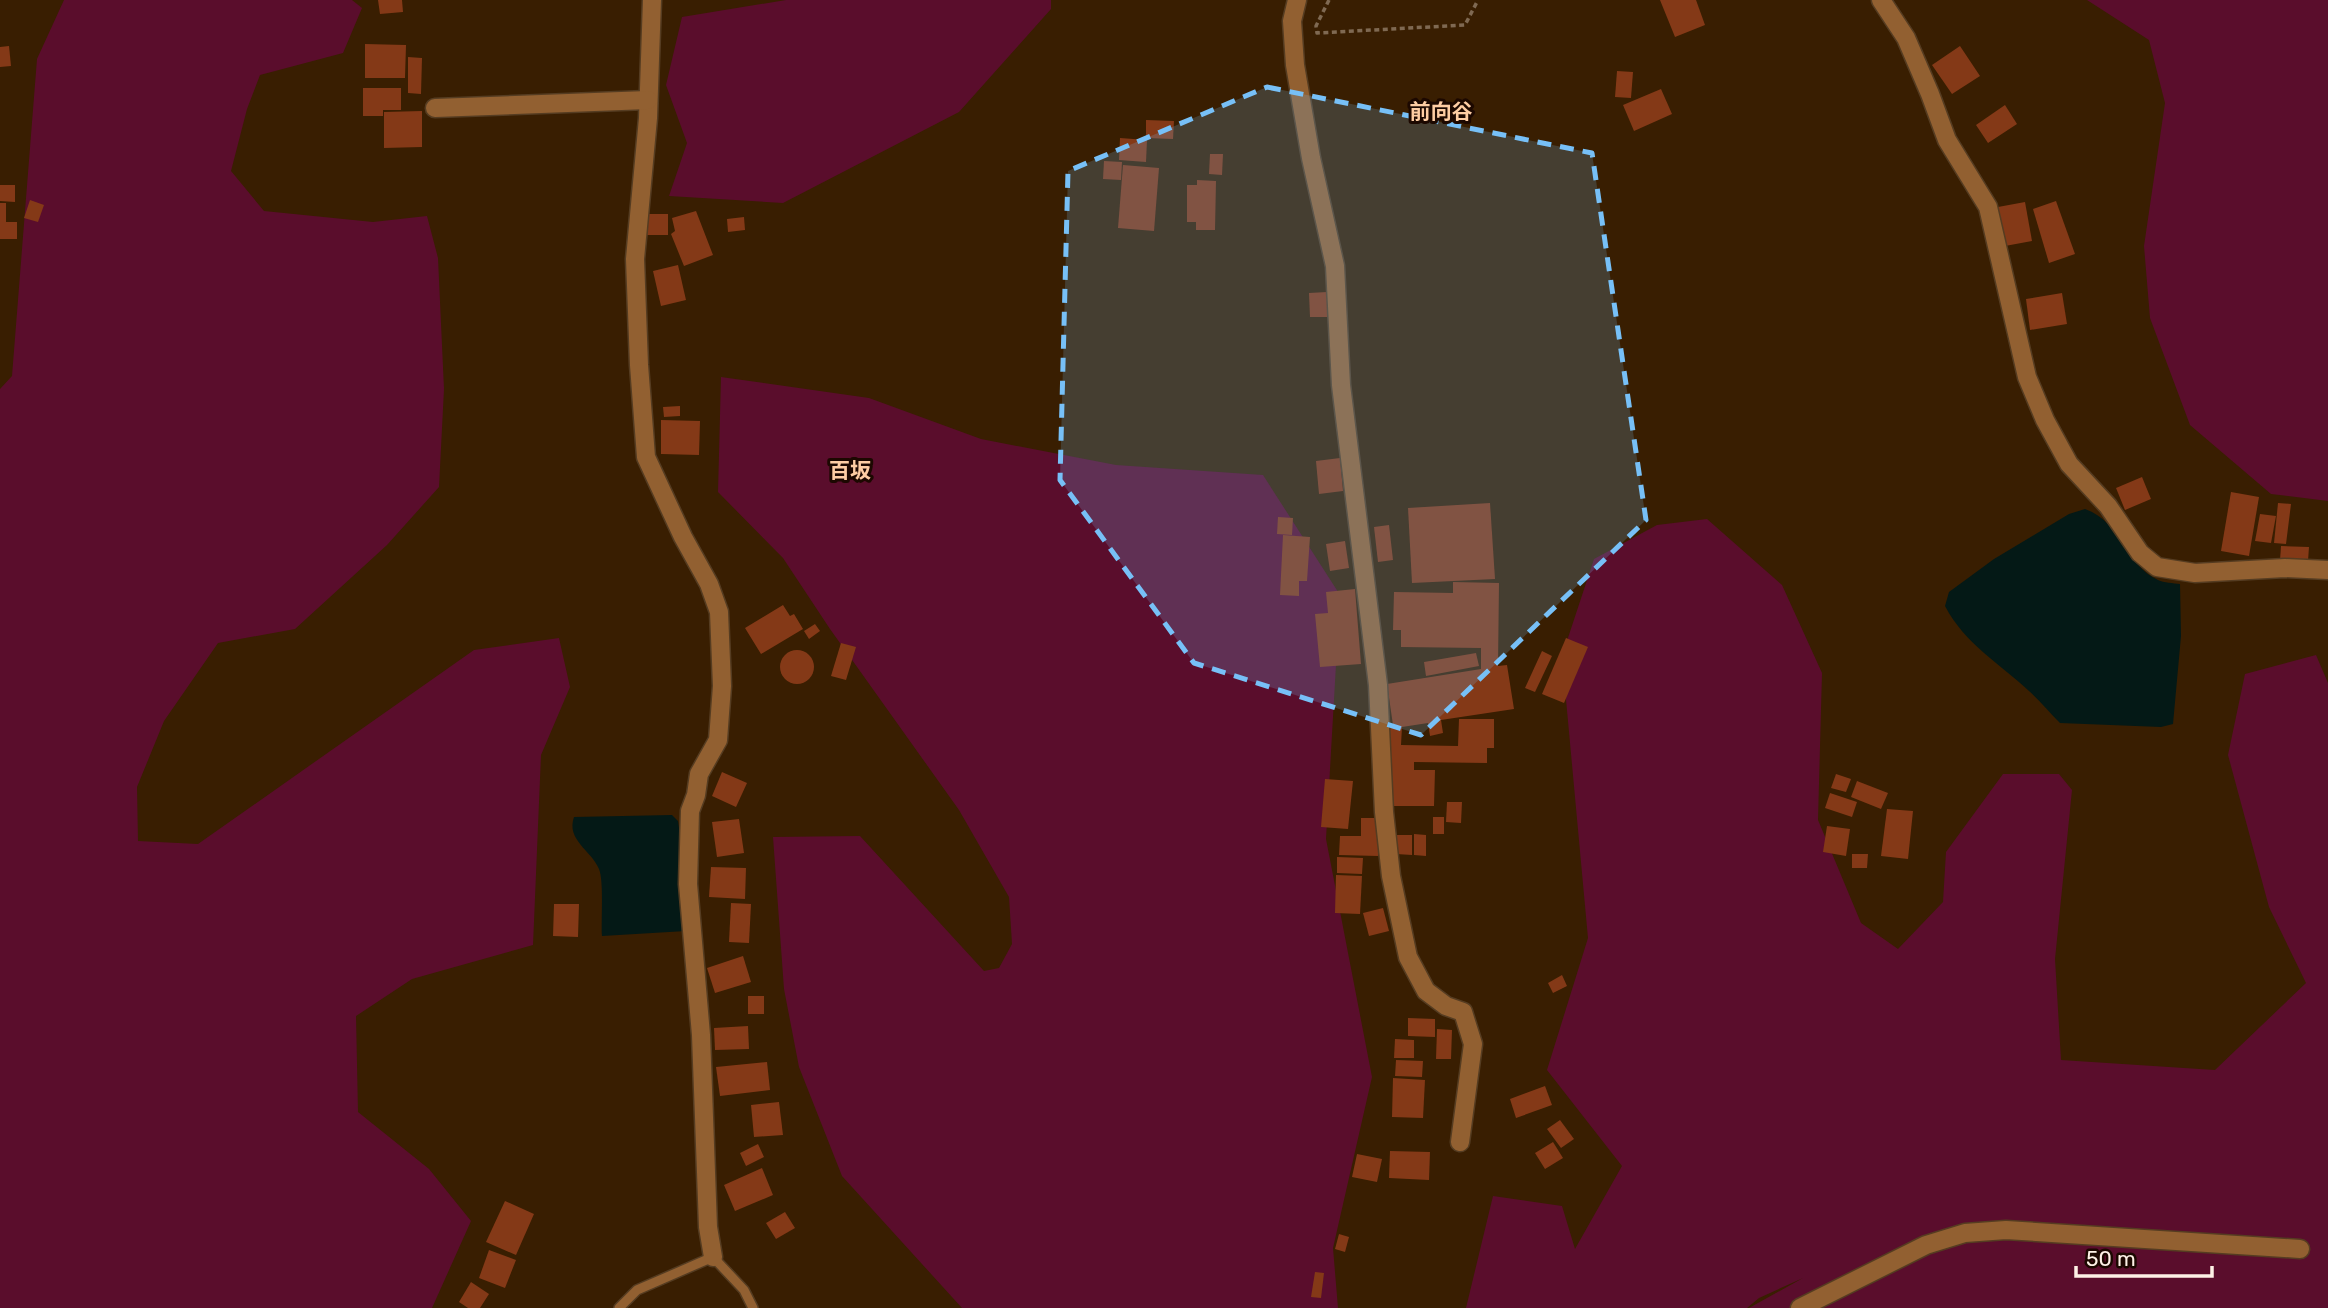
<svg xmlns="http://www.w3.org/2000/svg" width="2328" height="1308" font-family="Rubik,'Noto Sans JP',sans-serif">
<style>
.green{fill:#5a0d2c}
.water{fill:#041916}
.building{fill:#843917}
.lines{fill:none;stroke-linecap:round;stroke-linejoin:round}
.service-casing{stroke:#553c21;stroke-width:12}
.minor-casing{stroke:#553c21;stroke-width:21}
.path{stroke:#7f6952;stroke-width:3.5;stroke-dasharray:5 3.5;stroke-linecap:butt}
.service{stroke:#926031;stroke-width:9}
.minor{stroke:#926031;stroke-width:18}
.marked{fill:#77c0f7;fill-opacity:0.2;stroke:#77c0f7;stroke-width:5;stroke-dasharray:14 9;stroke-linejoin:round}
.labels{text-anchor:middle;stroke-width:6;stroke-linejoin:round;paint-order:stroke}
.neighbourhood-label{font-size:21px;font-weight:bold;fill:#fecda3;stroke:#1c0800}
</style>
<rect width="100%" height="100%" fill="#391e01"/>
<g class="green">
<path d="M64,0H352L362,8L343,53L260,75L247,109L231,171L264,211L373,222L427,216L438,258L444,389L439,487L387,545L295,629L218,643L164,721L137,787L138,841L198,844L474,650L559,638L570,687L541,755L533,945L412,979L356,1016L358,1112L429,1169L471,1221L432,1308H0V389L12,376L37,59Z"/>
<path d="M786,0H1051V9L959,112L783,203L669,196L687,143L666,85L682,17Z"/>
<path d="M2087,0H2328V501L2271,494L2190,425L2150,318L2144,246L2165,103L2149,40Z"/>
<path d="M721,377L869,398L981,439L1116,465L1263,475L1340,595L1326,839L1372,1077L1333,1248L1338,1308H962L842,1176L799,1067L784,989L773,837L860,836L984,971L999,968L1012,944L1009,897L959,810L830,629L783,558L718,492Z"/>
<path d="M1707,519L1782,585L1822,673L1818,820L1861,923L1898,949L1943,902L1946,852L2003,774H2059L2072,790L2055,959L2061,1060L2215,1070L2306,983L2269,907L2228,755L2245,674L2316,655L2328,683V1308H1749L1803,1278L1759,1298L1747,1308H1466L1493,1196L1562,1206L1575,1249L1622,1166L1547,1070L1588,938L1562,656L1594,559L1657,525Z"/>
</g>
<g class="water">
<path d="M2085,509C2122,522 2125,565 2158,580C2164,583 2173,583 2180,584L2181,636L2173,724L2161,727L2060,723C2050,713 2040,701 2029,691C1999,663 1965,644 1945,606L1949,592L1994,559L2069,514Z"/>
<path d="M672,815L678,821L679,828L686,931L602,936C601,921 604,881 599,869C591,850 566,840 574,817Z"/>
</g>
<g class="building">
<path d="M378,0H402L403,12L380,14Z"/>
<path d="M1660,0H1696L1705,25L1675,37Z"/>
<path d="M365,44L406,45L405,78H365Z"/>
<path d="M9,46L11,66L0,67V47Z"/>
<path d="M1960,46L1980,76L1952,94L1932,65Z"/>
<path d="M408,57L422,58L421,94L408,93Z"/>
<path d="M1617,71L1633,72L1631,98L1615,97Z"/>
<path d="M363,88H401V110H383V116H363Z"/>
<path d="M1661,89L1672,114L1634,131L1623,105Z"/>
<path d="M2005,105L2017,124L1988,143L1976,125Z"/>
<path d="M422,111V147L384,148V112Z"/>
<path d="M1146,120L1174,121L1173,139L1146,138Z"/>
<path d="M1120,138L1147,140L1146,162L1119,160Z"/>
<path d="M1210,154H1223L1222,175L1209,174Z"/>
<path d="M1104,161L1122,162L1121,180L1103,179Z"/>
<path d="M1123,165L1159,168L1154,231L1118,228Z"/>
<path d="M1197,180L1216,181L1215,230H1196V222H1187V185H1197Z"/>
<path d="M0,185H15V202L0,201Z"/>
<path d="M30,200L44,205L38,222L24,218Z"/>
<path d="M2056,201L2075,254L2049,263L2033,209Z"/>
<path d="M2025,202L2032,241L2005,246L1998,207Z"/>
<path d="M0,203H6V222H17V239H0Z"/>
<path d="M696,211L713,255L684,266L671,234L675,231L672,218Z"/>
<rect x="647" y="214" width="21" height="21"/>
<path d="M744,217L745,230L728,232L727,219Z"/>
<path d="M678,265L686,300L661,306L653,271Z"/>
<path d="M1327,292L1328,317H1310L1309,293Z"/>
<path d="M2062,293L2067,324L2030,330L2026,299Z"/>
<path d="M680,406V416L664,417L663,407Z"/>
<path d="M661,420L700,421L699,455L661,454Z"/>
<path d="M1340,458L1343,491L1319,494L1316,461Z"/>
<path d="M2142,477L2151,499L2125,510L2116,488Z"/>
<path d="M2231,492L2259,497L2249,556L2221,551Z"/>
<path d="M1490,503L1495,579L1412,583L1408,508Z"/>
<path d="M2278,503L2291,504L2286,544L2274,543Z"/>
<path d="M2260,514L2276,516L2271,543L2255,541Z"/>
<path d="M1278,517L1293,518L1292,535L1277,534Z"/>
<path d="M1389,525L1393,560L1378,562L1374,527Z"/>
<path d="M1283,535L1310,537L1307,581H1299V596L1280,595Z"/>
<path d="M1345,541L1349,568L1330,571L1326,544Z"/>
<path d="M2281,546L2309,547L2308,561H2280Z"/>
<path d="M1453,582L1499,583L1498,666L1507,665L1514,709L1441,720L1443,733L1430,736L1428,723L1402,727L1401,745L1458,746L1459,719H1494V748H1487V763L1414,762V770H1435L1434,806H1388L1389,725H1393L1387,684L1481,669V648L1401,647V630H1393L1394,592L1453,593Z"/>
<path d="M1355,589L1361,664L1320,667L1315,614L1328,613L1326,592Z"/>
<path d="M783,605L790,616L794,614L803,629L761,654L745,628Z"/>
<path d="M815,624L820,631L809,639L804,631Z"/>
<path d="M1566,638L1588,647L1564,703L1542,694Z"/>
<path d="M841,643L856,647L846,680L831,676Z"/>
<circle cx="797" cy="667" r="17"/>
<path d="M1542,651L1552,656L1535,692L1525,688Z"/>
<path d="M1476,653L1479,666L1426,676L1424,662Z"/>
<path d="M722,772L747,783L736,807L712,796Z"/>
<path d="M1836,774L1851,779L1846,792L1831,788Z"/>
<path d="M1325,779L1353,781L1348,829L1321,827Z"/>
<path d="M1857,781L1888,793L1881,809L1851,797Z"/>
<path d="M1830,793L1857,802L1852,817L1825,808Z"/>
<path d="M1447,802H1462L1461,823L1446,822Z"/>
<path d="M1887,809L1913,811L1908,859L1881,856Z"/>
<rect x="1433" y="817" width="11" height="17"/>
<path d="M1361,818H1380L1378,856L1339,855L1340,836H1361Z"/>
<path d="M739,819L744,853L717,857L712,822Z"/>
<path d="M1827,826L1850,829L1846,856L1823,852Z"/>
<path d="M1414,834L1426,835V856L1414,855Z"/>
<path d="M1397,835H1412V855L1396,854Z"/>
<path d="M1852,854H1868L1867,868H1852Z"/>
<path d="M1337,857L1363,858L1362,874L1337,873Z"/>
<path d="M711,867L746,868L745,899L709,897Z"/>
<path d="M1336,875L1362,876L1360,914L1335,913Z"/>
<path d="M731,903L751,904L749,943L729,942Z"/>
<path d="M554,904H579L578,937L553,936Z"/>
<path d="M1383,908L1389,931L1369,936L1363,913Z"/>
<path d="M743,956L751,982L715,993L707,968Z"/>
<path d="M1562,975L1567,986L1553,993L1548,983Z"/>
<rect x="748" y="996" width="16" height="18"/>
<path d="M1408,1018L1435,1019V1037L1408,1036Z"/>
<path d="M748,1026L749,1049L715,1050L714,1028Z"/>
<path d="M1437,1029L1452,1030L1451,1059H1436Z"/>
<path d="M1395,1039L1414,1040V1058H1394Z"/>
<path d="M1396,1060L1423,1061L1422,1077L1395,1076Z"/>
<path d="M767,1062L770,1090L720,1096L716,1067Z"/>
<path d="M1393,1078L1425,1080L1423,1118L1392,1117Z"/>
<path d="M1545,1086L1552,1105L1516,1118L1510,1099Z"/>
<path d="M779,1102L783,1135L754,1137L751,1105Z"/>
<path d="M1560,1120L1574,1139L1561,1148L1547,1129Z"/>
<path d="M1553,1142L1563,1158L1545,1169L1535,1153Z"/>
<path d="M758,1144L764,1157L746,1166L740,1153Z"/>
<path d="M1390,1151L1430,1152L1429,1180L1389,1178Z"/>
<path d="M1357,1154L1382,1159L1377,1182L1352,1177Z"/>
<path d="M762,1168L773,1195L735,1211L724,1185Z"/>
<path d="M505,1201L534,1214L516,1255L486,1242Z"/>
<path d="M785,1212L795,1228L776,1239L766,1223Z"/>
<path d="M1339,1234L1349,1237L1345,1252L1335,1249Z"/>
<path d="M489,1250L516,1260L505,1288L479,1278Z"/>
<path d="M1315,1272L1324,1273L1321,1298L1311,1297Z"/>
<path d="M471,1282L489,1294L480,1308H468L459,1302Z"/>
</g>
<g class="lines">
<g class="service-casing">
<path id="service" d="M619,1308L637,1290L713,1257L744,1290L753,1308"/>
</g>
<g class="minor-casing">
<g id="minor">
<path d="M652,0L648,118L635,259L639,365L646,457L683,537L709,584L719,612L722,686L718,740L699,774L696,795L690,811L688,884L701,1035L708,1227L713,1257"/>
<path d="M1297,0L1292,21L1295,65L1311,158L1335,266L1341,385L1378,685L1384,812L1391,876L1408,957L1426,991L1446,1006L1463,1012L1473,1044L1460,1142"/>
<path d="M1881,0L1906,38L1930,94L1947,140L1988,207L2027,377L2045,420L2069,464L2108,506L2140,553L2157,567L2195,573L2285,568L2328,570"/>
<path d="M435,108L648,100"/>
<path d="M1800,1308L1926,1245L1965,1233L2006,1230L2300,1249"/>
</g>
</g>
<path class="path" d="M1329,0L1316,26L1317,33L1465,25L1478,0"/>
<use href="#service" class="service"/>
<use href="#minor" class="minor"/>
</g>
<path class="marked" d="M1267,87L1592,153L1646,520L1421,735L1194,663L1060,480L1068,171Z"/>
<g class="labels">
<g class="neighbourhood-label">
<text x="1441" y="119">前向谷</text>
<text x="850" y="478">百坂</text>
</g>
</g>
<path d="M2076 1266v10h136v-10" fill="none" stroke="#fef1e6" stroke-width="3.5"/>
<text x="2086" y="1266" font-size="21" fill="#fef1e6" stroke="#1c0800" stroke-width="5" paint-order="stroke">50 m</text>
</svg>
